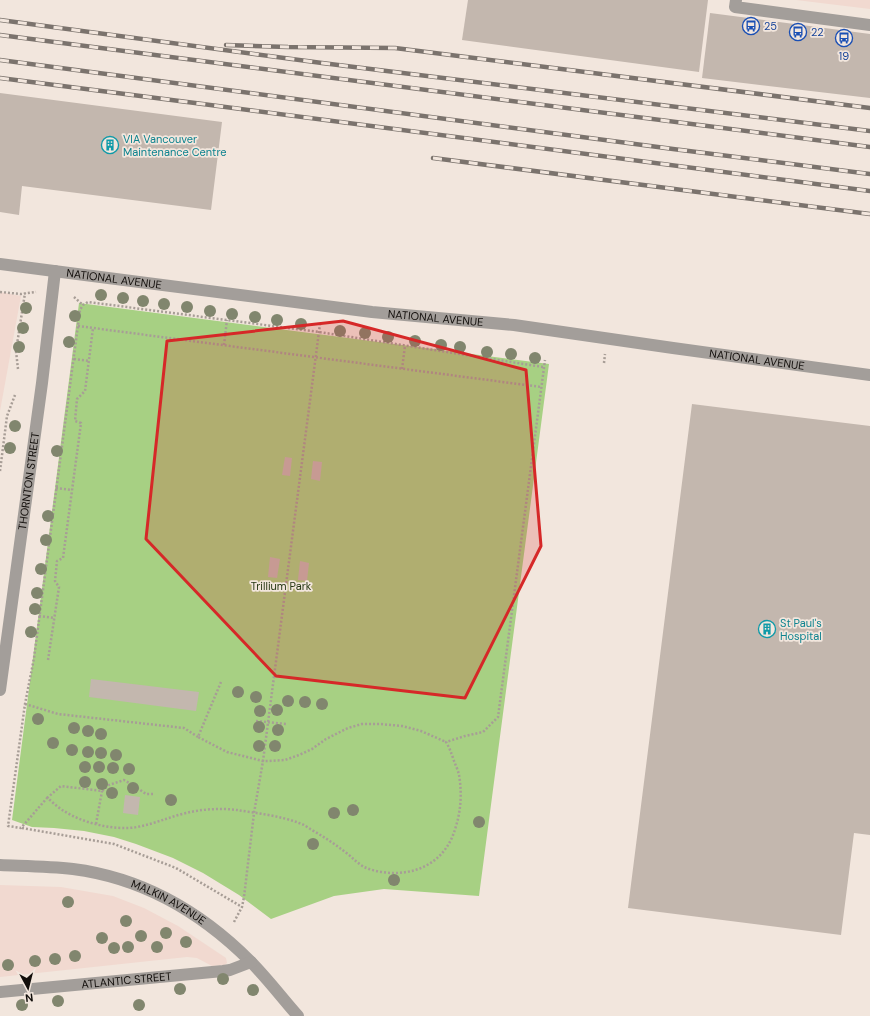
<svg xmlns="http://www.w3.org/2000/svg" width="870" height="1016" font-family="'DM Sans',sans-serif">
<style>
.industrial{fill:#f1d9d0}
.green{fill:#a7d083}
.building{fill:#c3b7ae}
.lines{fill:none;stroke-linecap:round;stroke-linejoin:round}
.path{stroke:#a79d96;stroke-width:2.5;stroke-dasharray:2 2;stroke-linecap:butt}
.minor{stroke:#a39e9a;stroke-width:12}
.rail-casing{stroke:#7b736d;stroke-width:4.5}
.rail{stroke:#f2e6dd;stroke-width:3;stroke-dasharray:9;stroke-linecap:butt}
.tree{fill:#81866e}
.marked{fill:#d62828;fill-opacity:0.2;stroke:#d62828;stroke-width:3;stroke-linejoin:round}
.labels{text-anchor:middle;stroke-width:3.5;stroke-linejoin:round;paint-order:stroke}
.transit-label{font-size:11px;fill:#164399;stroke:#f2e6dd;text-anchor:start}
.culture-label{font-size:11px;fill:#0d838f;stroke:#f2e6dd;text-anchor:start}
.street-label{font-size:11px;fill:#120e0b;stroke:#f2e6dd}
.park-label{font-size:11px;fill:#253713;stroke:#f2e6dd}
</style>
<rect width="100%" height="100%" fill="#f2e6dd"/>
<g class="industrial">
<path d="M796,0H870V9Z"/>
<path d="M0,292L21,296L0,411Z"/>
<path d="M0,885L61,887L113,896L144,908L178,926L226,958L227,963L224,965L212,966L197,958L187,957L0,977Z"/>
</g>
<path class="green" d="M79,303L549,364L479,896L384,889L334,896L271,919L239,895L203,873L173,858L136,844L114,837L84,831L54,828L32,827L12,820Z"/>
<g class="building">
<path d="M468,0H708L699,72L462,40Z"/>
<path d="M710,13L870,34V98L702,78Z"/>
<path d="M0,93L222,122L211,210L22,186L19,215L0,212Z"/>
<path d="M692,404L870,426V835L854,833L841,935L628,908Z"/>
<path d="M285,457L292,458L290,476L282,475Z"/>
<path d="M313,461L322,462L320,481L311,479Z"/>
<path d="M270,557L280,559L277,578L268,577Z"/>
<path d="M300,561L309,563L307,581L298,580Z"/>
<path d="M91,679L199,692L196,711L89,697Z"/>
<path d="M125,795L140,797L138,815L123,813Z"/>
</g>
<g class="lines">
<g class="path">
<path d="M0,292L21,294L36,292"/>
<path d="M74,297L83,305"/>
<path d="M78,326L541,387"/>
<path d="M224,345L227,320"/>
<path d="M74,359L89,361"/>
<path d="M604,363L605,354"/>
<path d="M543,367L319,332L88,302L83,305L80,310L34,658L25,704L8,826L21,828L47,798C53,802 58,808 64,811C83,823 114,831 137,827C154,824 169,817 186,813C202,809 221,808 237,810C256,813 281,816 299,823C304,824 308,828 312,830C324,837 335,844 345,852C352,857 357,863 364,867C373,871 384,873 394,873C424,873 448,857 456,826C461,810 462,792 459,775C458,770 455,764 453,758C451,752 449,747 446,742L465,736L483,732L498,717L545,360"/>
<path d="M18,369L16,351L25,293"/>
<path d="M402,369L405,346"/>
<path d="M0,471L7,416L15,395"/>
<path d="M56,488L72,490"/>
<path d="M39,616L54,618"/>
<path d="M48,660L59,587L55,581L57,561L63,558L81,423L75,421L77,399L85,391L93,328"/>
<path d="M221,682L198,737L227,752L263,761H269L285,760L299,755L312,749L326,739L348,728L362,724H380L402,726L421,731L446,742"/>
<path d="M25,704L58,714L184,728L198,737"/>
<path d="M256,721L286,724"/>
<path d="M47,798L61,786L102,791L109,785L124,780L133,785L146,794H153"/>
<path d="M96,824L102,791"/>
<path d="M22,828L114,844L176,868L242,907"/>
<path d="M234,922L242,907L244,897L254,813L263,761L320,324"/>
</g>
<g class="minor">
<path d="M736,0L735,7L870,25"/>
<path id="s1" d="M0,264L77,274L372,312L514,325L673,348L870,375"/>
<path id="s2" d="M0,690L42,383L55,271"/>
<path id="s3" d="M0,865C24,866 49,866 73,869C143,878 200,911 250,961C267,978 282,998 298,1016"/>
<path id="s4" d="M0,992L223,971L230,970L251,962"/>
</g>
<g class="rail-casing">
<g id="rail">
<path d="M0,20L322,63L870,131"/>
<path d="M0,35L870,147"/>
<path d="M226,45L288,47L395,48L870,108"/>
<path d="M0,60L673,149L870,174"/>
<path d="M0,78L195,103L870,191"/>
<path d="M433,158L870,214"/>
</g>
</g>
<use href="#rail" class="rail"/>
</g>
<g class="tree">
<circle cx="101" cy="295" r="6"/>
<circle cx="123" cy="298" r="6"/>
<circle cx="143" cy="301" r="6"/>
<circle cx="164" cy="304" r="6"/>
<circle cx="187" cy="307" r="6"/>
<circle cx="26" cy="308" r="6"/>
<circle cx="210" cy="311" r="6"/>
<circle cx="232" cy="314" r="6"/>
<circle cx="75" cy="316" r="6"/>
<circle cx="255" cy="317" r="6"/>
<circle cx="277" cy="320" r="6"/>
<circle cx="301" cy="324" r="6"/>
<circle cx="23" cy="328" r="6"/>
<circle cx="340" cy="331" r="6"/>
<circle cx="365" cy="333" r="6"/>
<circle cx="388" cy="337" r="6"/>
<circle cx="415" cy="341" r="6"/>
<circle cx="69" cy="342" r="6"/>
<circle cx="441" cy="345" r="6"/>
<circle cx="19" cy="347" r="6"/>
<circle cx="460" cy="347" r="6"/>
<circle cx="487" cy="352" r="6"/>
<circle cx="511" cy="354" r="6"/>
<circle cx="535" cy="358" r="6"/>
<circle cx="15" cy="426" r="6"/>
<circle cx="10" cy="448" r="6"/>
<circle cx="57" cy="451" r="6"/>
<circle cx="48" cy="516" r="6"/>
<circle cx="46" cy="540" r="6"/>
<circle cx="41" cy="569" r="6"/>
<circle cx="37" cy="593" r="6"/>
<circle cx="35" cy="609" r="6"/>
<circle cx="31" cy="632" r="6"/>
<circle cx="238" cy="692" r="6"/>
<circle cx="256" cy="697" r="6"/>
<circle cx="288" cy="701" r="6"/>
<circle cx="305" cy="702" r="6"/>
<circle cx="322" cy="704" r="6"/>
<circle cx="277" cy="710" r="6"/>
<circle cx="260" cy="711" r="6"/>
<circle cx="38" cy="719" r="6"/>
<circle cx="259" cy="727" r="6"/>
<circle cx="74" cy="728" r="6"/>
<circle cx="278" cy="730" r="6"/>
<circle cx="88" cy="731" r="6"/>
<circle cx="101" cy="734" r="6"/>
<circle cx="53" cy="743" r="6"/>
<circle cx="259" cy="746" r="6"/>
<circle cx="275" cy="746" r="6"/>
<circle cx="72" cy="750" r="6"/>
<circle cx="88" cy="752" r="6"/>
<circle cx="101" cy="753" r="6"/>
<circle cx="116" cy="755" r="6"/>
<circle cx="85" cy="767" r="6"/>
<circle cx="99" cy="767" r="6"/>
<circle cx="113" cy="768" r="6"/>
<circle cx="129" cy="769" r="6"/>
<circle cx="85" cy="782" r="6"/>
<circle cx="102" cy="784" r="6"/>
<circle cx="133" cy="788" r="6"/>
<circle cx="112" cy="793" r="6"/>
<circle cx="171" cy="800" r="6"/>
<circle cx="353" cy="810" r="6"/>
<circle cx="334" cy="813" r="6"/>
<circle cx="479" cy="822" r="6"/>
<circle cx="313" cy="844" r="6"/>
<circle cx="394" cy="880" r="6"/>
<circle cx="68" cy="902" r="6"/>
<circle cx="126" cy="921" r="6"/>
<circle cx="166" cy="933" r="6"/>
<circle cx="141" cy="936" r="6"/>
<circle cx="102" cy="938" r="6"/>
<circle cx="186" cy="942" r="6"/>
<circle cx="128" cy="947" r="6"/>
<circle cx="157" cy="947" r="6"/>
<circle cx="114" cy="948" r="6"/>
<circle cx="75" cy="956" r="6"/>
<circle cx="55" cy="959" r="6"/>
<circle cx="35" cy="961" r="6"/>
<circle cx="8" cy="965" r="6"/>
<circle cx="223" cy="979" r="6"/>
<circle cx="180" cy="989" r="6"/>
<circle cx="253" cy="990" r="6"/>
<circle cx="58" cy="1001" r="6"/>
<circle cx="22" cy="1005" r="6"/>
<circle cx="139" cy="1005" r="6"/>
</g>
<path class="marked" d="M343,321L526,370L541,546L465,698L276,676L146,539L167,341Z"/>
<defs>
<g id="bus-ring" transform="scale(0.9)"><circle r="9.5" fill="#f2e6dd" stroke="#1a4fb4" stroke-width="1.5"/><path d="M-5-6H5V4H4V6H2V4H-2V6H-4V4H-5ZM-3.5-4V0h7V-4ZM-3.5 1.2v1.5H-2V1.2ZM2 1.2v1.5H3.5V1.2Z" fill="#1a4fb4"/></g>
<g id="building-ring" transform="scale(0.9)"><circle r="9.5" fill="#f2e6dd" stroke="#0f9aa8" stroke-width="1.5"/><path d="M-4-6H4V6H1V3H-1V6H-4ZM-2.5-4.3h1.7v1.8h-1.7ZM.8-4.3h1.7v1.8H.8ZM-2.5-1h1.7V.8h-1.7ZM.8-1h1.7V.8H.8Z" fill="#0f9aa8"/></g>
</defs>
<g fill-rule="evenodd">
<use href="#bus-ring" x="751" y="26"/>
<use href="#bus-ring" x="798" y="32"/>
<use href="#bus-ring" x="844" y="38"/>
<use href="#building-ring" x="110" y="145"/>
<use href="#building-ring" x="767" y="629"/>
</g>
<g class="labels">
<g class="transit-label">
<text x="764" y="30">25</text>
<text x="811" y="36">22</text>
<text x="844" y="60" text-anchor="middle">19</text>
</g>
<g class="culture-label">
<text x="123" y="143">VIA Vancouver<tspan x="123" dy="13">Maintenance Centre</tspan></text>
<text x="780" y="627">St Paul's<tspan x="780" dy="13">Hospital</tspan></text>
</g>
<g class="street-label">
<text dy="4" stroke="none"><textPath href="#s1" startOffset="115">NATIONAL AVENUE</textPath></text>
<text dy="4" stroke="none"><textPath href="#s1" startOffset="439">NATIONAL AVENUE</textPath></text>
<text dy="4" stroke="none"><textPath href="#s1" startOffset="763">NATIONAL AVENUE</textPath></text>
<text dy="4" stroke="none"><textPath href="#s2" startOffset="211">THORNTON STREET</textPath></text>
<text dy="4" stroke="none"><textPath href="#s3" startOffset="175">MALKIN AVENUE</textPath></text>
<text dy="4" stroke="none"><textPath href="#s4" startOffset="127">ATLANTIC STREET</textPath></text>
</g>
<g class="park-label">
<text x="281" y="590">Trillium Park</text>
</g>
</g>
<g transform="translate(28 988) rotate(173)" stroke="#f2e6dd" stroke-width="3" paint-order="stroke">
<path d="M0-3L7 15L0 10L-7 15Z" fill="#120e0b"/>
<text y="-6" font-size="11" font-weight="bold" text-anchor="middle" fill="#120e0b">N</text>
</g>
</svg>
